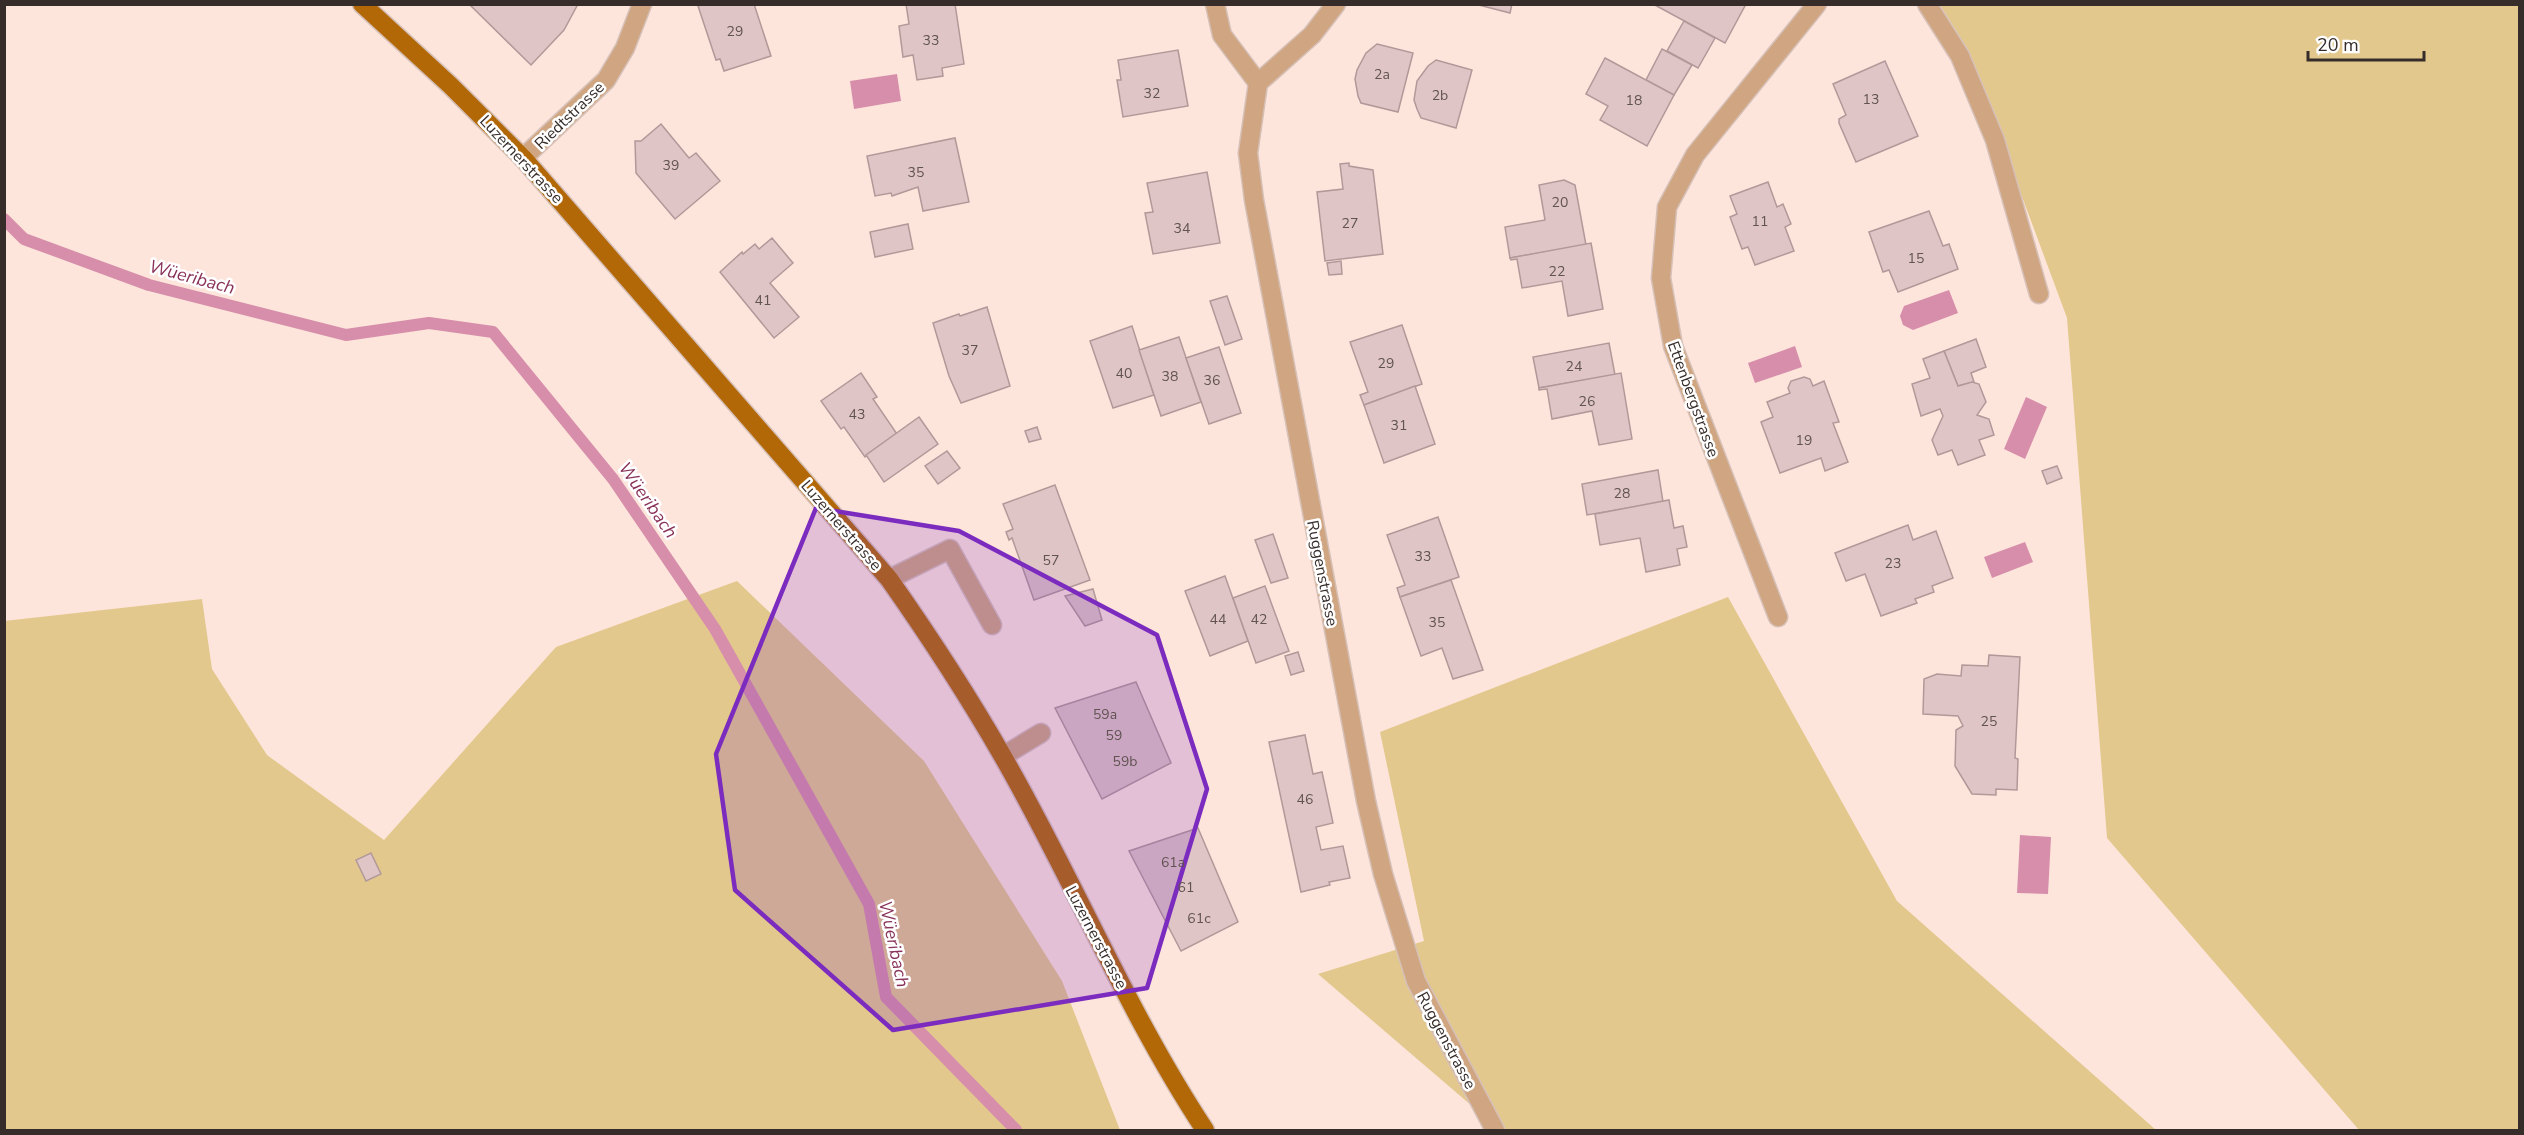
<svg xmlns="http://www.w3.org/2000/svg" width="2524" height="1135" font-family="'Nunito Sans',sans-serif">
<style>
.green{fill:#e3c88e}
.water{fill:#d78eaa}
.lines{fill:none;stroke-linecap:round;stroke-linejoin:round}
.stream{stroke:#d78eaa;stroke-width:12}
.building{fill:#dfc5c5;stroke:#b29999;stroke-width:1.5}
.minor-casing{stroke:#d6c0b8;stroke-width:21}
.major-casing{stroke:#d6c0b8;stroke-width:21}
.minor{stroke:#cfa681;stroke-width:18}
.major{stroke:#b26807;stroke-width:18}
.marked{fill:#7b2cbf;fill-opacity:0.2;stroke:#7b2cbf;stroke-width:4.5;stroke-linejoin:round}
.labels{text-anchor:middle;stroke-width:5;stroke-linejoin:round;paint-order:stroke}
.number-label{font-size:14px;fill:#605351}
.street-label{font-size:16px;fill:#362d2a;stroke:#fff}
.water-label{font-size:18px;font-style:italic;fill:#893259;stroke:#fff}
</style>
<rect width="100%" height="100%" fill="#fee5dc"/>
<g class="green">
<path d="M1940,5H2519V1130H2359L2107,838L2067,318L1967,48Z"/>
<path d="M737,581L924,761L1062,981L1120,1130H5L4,621L202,599L212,669L267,755L384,840L556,647Z"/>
<path d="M1728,597L1897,901L2156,1130H1500L1318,974L1424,941L1380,732Z"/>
</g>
<g class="water">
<path d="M897,74L901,101L854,109L850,81Z"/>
<path d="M1949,290L1958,313L1913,330L1903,325L1900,316L1904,306Z"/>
<path d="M1795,346L1802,367L1755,383L1748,363Z"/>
<path d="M2026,397L2047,407L2025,459L2004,449Z"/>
<path d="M2025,542L2033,562L1992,578L1984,557Z"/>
<path d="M2020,835L2051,837L2048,894L2017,893Z"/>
</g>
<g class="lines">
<path class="stream" d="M4,219L24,239L149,285L346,335L429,323L493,332L613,479L715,629L869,904L886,997L1016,1130"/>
</g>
<g class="building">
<path d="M469,4H578L564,30L531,65Z"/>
<path d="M704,4H754L771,56L724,71L720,59L716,60L698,6Z"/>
<path d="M906,4H955L964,64L942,68L943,76L917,80L913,55L903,57L899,26L909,24Z"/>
<path d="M1475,4H1512L1510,13Z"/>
<path d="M1653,4H1746L1725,43Z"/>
<path d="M1684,21L1715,38L1698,68L1667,51Z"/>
<path d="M1377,44L1413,53L1398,112L1361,103L1358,96L1355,79L1357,70L1366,53Z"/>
<path d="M1662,49L1692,65L1674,95L1646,80Z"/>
<path d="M1178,50L1188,106L1123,117L1117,80H1121L1118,60Z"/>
<path d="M1605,58L1674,95L1647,146L1600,120L1608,106L1586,94Z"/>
<path d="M1436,60L1472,70L1456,128L1421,118L1417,109L1414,100L1417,81L1428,66Z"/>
<path d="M1885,61L1918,136L1856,162L1839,123V119L1846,115L1833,84Z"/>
<path d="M661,124L689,158L696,153L720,181L675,219L636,173L635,141H641Z"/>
<path d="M955,138L969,202L923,211L918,187L892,196L891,193L875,196L867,156Z"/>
<path d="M1349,163V166L1373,170L1383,254L1325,261L1317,192L1343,189L1340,164Z"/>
<path d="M1207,172L1220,243L1153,254L1145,213L1153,212L1147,183Z"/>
<path d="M1564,180L1575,185L1586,245L1510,258L1505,227L1545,220L1539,185Z"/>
<path d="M1768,182L1777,207L1783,204L1791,224L1785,227L1794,251L1755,265L1748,247L1742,249L1730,217L1737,214L1730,196Z"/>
<path d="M1929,211L1943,246L1949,244L1958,269L1898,292L1889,270L1883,272L1869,232Z"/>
<path d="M908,224L913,249L875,257L870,232Z"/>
<path d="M772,238L793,263L770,283L799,317L774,338L720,272L742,252L743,254L755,244L759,249Z"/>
<path d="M1591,243L1603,309L1568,316L1562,281L1522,288L1517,259L1511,260L1510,258Z"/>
<path d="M1341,261L1342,274L1329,275L1327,263Z"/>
<path d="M1227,296L1242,339L1225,345L1210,301Z"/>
<path d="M987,307L1010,386L961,403L949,376L933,323L959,314L960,316Z"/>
<path d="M1402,325L1422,384L1364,405L1360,395L1368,392L1350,342Z"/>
<path d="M1132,326L1154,395L1113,408L1090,341Z"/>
<path d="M1179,337L1201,402L1161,416L1139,350Z"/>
<path d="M1976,339L1986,367L1971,373L1974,382L1958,386L1944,351Z"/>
<path d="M1609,343L1615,375L1539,388L1533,357Z"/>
<path d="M1219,347L1241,413L1209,424L1186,358Z"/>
<path d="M1944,351L1958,386L1972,382L1979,384L1986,402L1977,415L1989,419L1994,435L1979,440L1985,455L1958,465L1952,450L1938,455L1932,440L1943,416L1940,409L1921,416L1912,384L1930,378L1923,359Z"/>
<path d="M861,373L877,397L873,399L897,434L865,457L844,427L841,429L821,401Z"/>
<path d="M1621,373L1632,439L1599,445L1592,411L1552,419L1547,389L1539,390V388Z"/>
<path d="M1804,377L1810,379L1813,386L1824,381L1839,422L1833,423L1848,462L1825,471L1821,458L1780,473L1761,422L1773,417L1767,402L1790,393L1788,388L1791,381Z"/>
<path d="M1415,386L1435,444L1384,463L1364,405Z"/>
<path d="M919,417L938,444L884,482L866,455Z"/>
<path d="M1037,427L1041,439L1029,442L1025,431Z"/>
<path d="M947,451L960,468L938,484L925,466Z"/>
<path d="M2057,466L2062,478L2047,484L2042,471Z"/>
<path d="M1658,470L1663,502L1587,515L1582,484Z"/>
<path d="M1055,485L1090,580L1034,600L1012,538L1009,540L1006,532L1013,529L1003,504Z"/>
<path d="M1669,500L1674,528L1683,526L1687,547L1677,549L1680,565L1646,572L1640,538L1600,545L1595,514Z"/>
<path d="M1438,517L1459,577L1400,597L1397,588L1405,585L1387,535Z"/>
<path d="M1908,525L1913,540L1936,531L1953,578L1932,586L1934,592L1915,599L1917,603L1881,616L1865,574L1846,581L1835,553Z"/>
<path d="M1273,534L1288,578L1271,583L1255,540Z"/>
<path d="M1225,576L1248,641L1210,656L1185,591Z"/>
<path d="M1451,580L1483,670L1453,679L1442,648L1421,656L1400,597Z"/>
<path d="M1265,586L1289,651L1256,663L1233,598Z"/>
<path d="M1093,589L1102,620L1085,626L1065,596Z"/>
<path d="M1298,652L1304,671L1291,675L1285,656Z"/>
<path d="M1989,655L2020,657L2015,758L2018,759L2017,790L1996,789V795L1972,794L1955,766L1956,730L1963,726L1958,716L1923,714L1924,679L1937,674L1961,676L1962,665L1988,666Z"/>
<path d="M1136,682L1171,763L1102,799L1055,708Z"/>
<path d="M1305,735L1313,774L1322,772L1333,823L1316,827L1321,850L1343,846L1350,878L1329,882L1330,885L1301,892L1269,742Z"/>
<path d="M1198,828L1238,922L1181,951L1129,851Z"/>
<path d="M371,853L381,874L366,881L356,860Z"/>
</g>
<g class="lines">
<g class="minor-casing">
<g id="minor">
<path d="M1215,4L1222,35L1258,83L1248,153L1254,200L1366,801L1383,874L1416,981L1495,1130"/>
<path d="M1927,4L1960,56L1995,140L2039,294"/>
<path d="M1258,83L1312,35L1336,4"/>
<path d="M523,158L606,80L625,48L642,4"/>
<path d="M889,579L950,549L992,625"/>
<path d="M1778,617L1673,346L1661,278L1667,207L1695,155L1817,4"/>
<path d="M1003,756L1041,733"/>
</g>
</g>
<g class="major-casing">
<path id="major" d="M362,4L451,86L523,158L889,579C929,636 967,694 1002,755C1073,878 1127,1012 1205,1130"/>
</g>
<use href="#minor" class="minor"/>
<use href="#major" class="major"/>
</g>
<path class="marked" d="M816,508L959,531L1157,635L1207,789L1147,988L893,1030L735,890L716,754Z"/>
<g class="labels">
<g class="number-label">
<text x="735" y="36">29</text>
<text x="931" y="45">33</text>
<text x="1382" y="79">2a</text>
<text x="1152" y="98">32</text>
<text x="1440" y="100">2b</text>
<text x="1871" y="104">13</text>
<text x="1634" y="105">18</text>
<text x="671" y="170">39</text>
<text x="916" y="177">35</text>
<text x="1560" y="207">20</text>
<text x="1760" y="226">11</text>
<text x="1350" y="228">27</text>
<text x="1182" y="233">34</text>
<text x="1916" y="263">15</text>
<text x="1557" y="276">22</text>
<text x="763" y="305">41</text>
<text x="970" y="355">37</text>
<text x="1386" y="368">29</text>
<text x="1574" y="371">24</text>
<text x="1124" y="378">40</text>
<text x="1170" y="381">38</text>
<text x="1212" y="385">36</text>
<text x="1587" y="406">26</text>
<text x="857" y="419">43</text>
<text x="1399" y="430">31</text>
<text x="1804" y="445">19</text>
<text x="1622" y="498">28</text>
<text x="1423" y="561">33</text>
<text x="1051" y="565">57</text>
<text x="1893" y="568">23</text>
<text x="1218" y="624">44</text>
<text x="1259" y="624">42</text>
<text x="1437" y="627">35</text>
<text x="1105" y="719">59a</text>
<text x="1989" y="726">25</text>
<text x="1114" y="740">59</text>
<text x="1125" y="766">59b</text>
<text x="1305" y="804">46</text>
<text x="1173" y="867">61a</text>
<text x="1186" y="892">61</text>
<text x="1199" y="923">61c</text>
</g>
<g class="street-label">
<text transform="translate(569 115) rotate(-44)" y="6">Riedtstrasse</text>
<text transform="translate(522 159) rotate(47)" y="6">Luzernerstrasse</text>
<text transform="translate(1694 399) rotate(70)" y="6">Ettenbergstrasse</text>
<text transform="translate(842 525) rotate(49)" y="6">Luzernerstrasse</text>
<text transform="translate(1323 573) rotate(79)" y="6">Ruggenstrasse</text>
<text transform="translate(1097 937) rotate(62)" y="6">Luzernerstrasse</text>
<text transform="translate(1447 1040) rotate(62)" y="6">Ruggenstrasse</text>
</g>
<g class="water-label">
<text transform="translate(192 277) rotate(15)" y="6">Wüeribach</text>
<text transform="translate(648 500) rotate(55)" y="6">Wüeribach</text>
<text transform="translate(894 944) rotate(78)" y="6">Wüeribach</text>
</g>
</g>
<rect width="2524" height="1135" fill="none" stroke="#362d2a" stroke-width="12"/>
<path d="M2308 51v9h116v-9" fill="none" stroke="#362d2a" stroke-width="3"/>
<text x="2317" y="51" font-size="18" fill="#362d2a" stroke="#ffffff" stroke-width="4.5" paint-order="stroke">20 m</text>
</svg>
